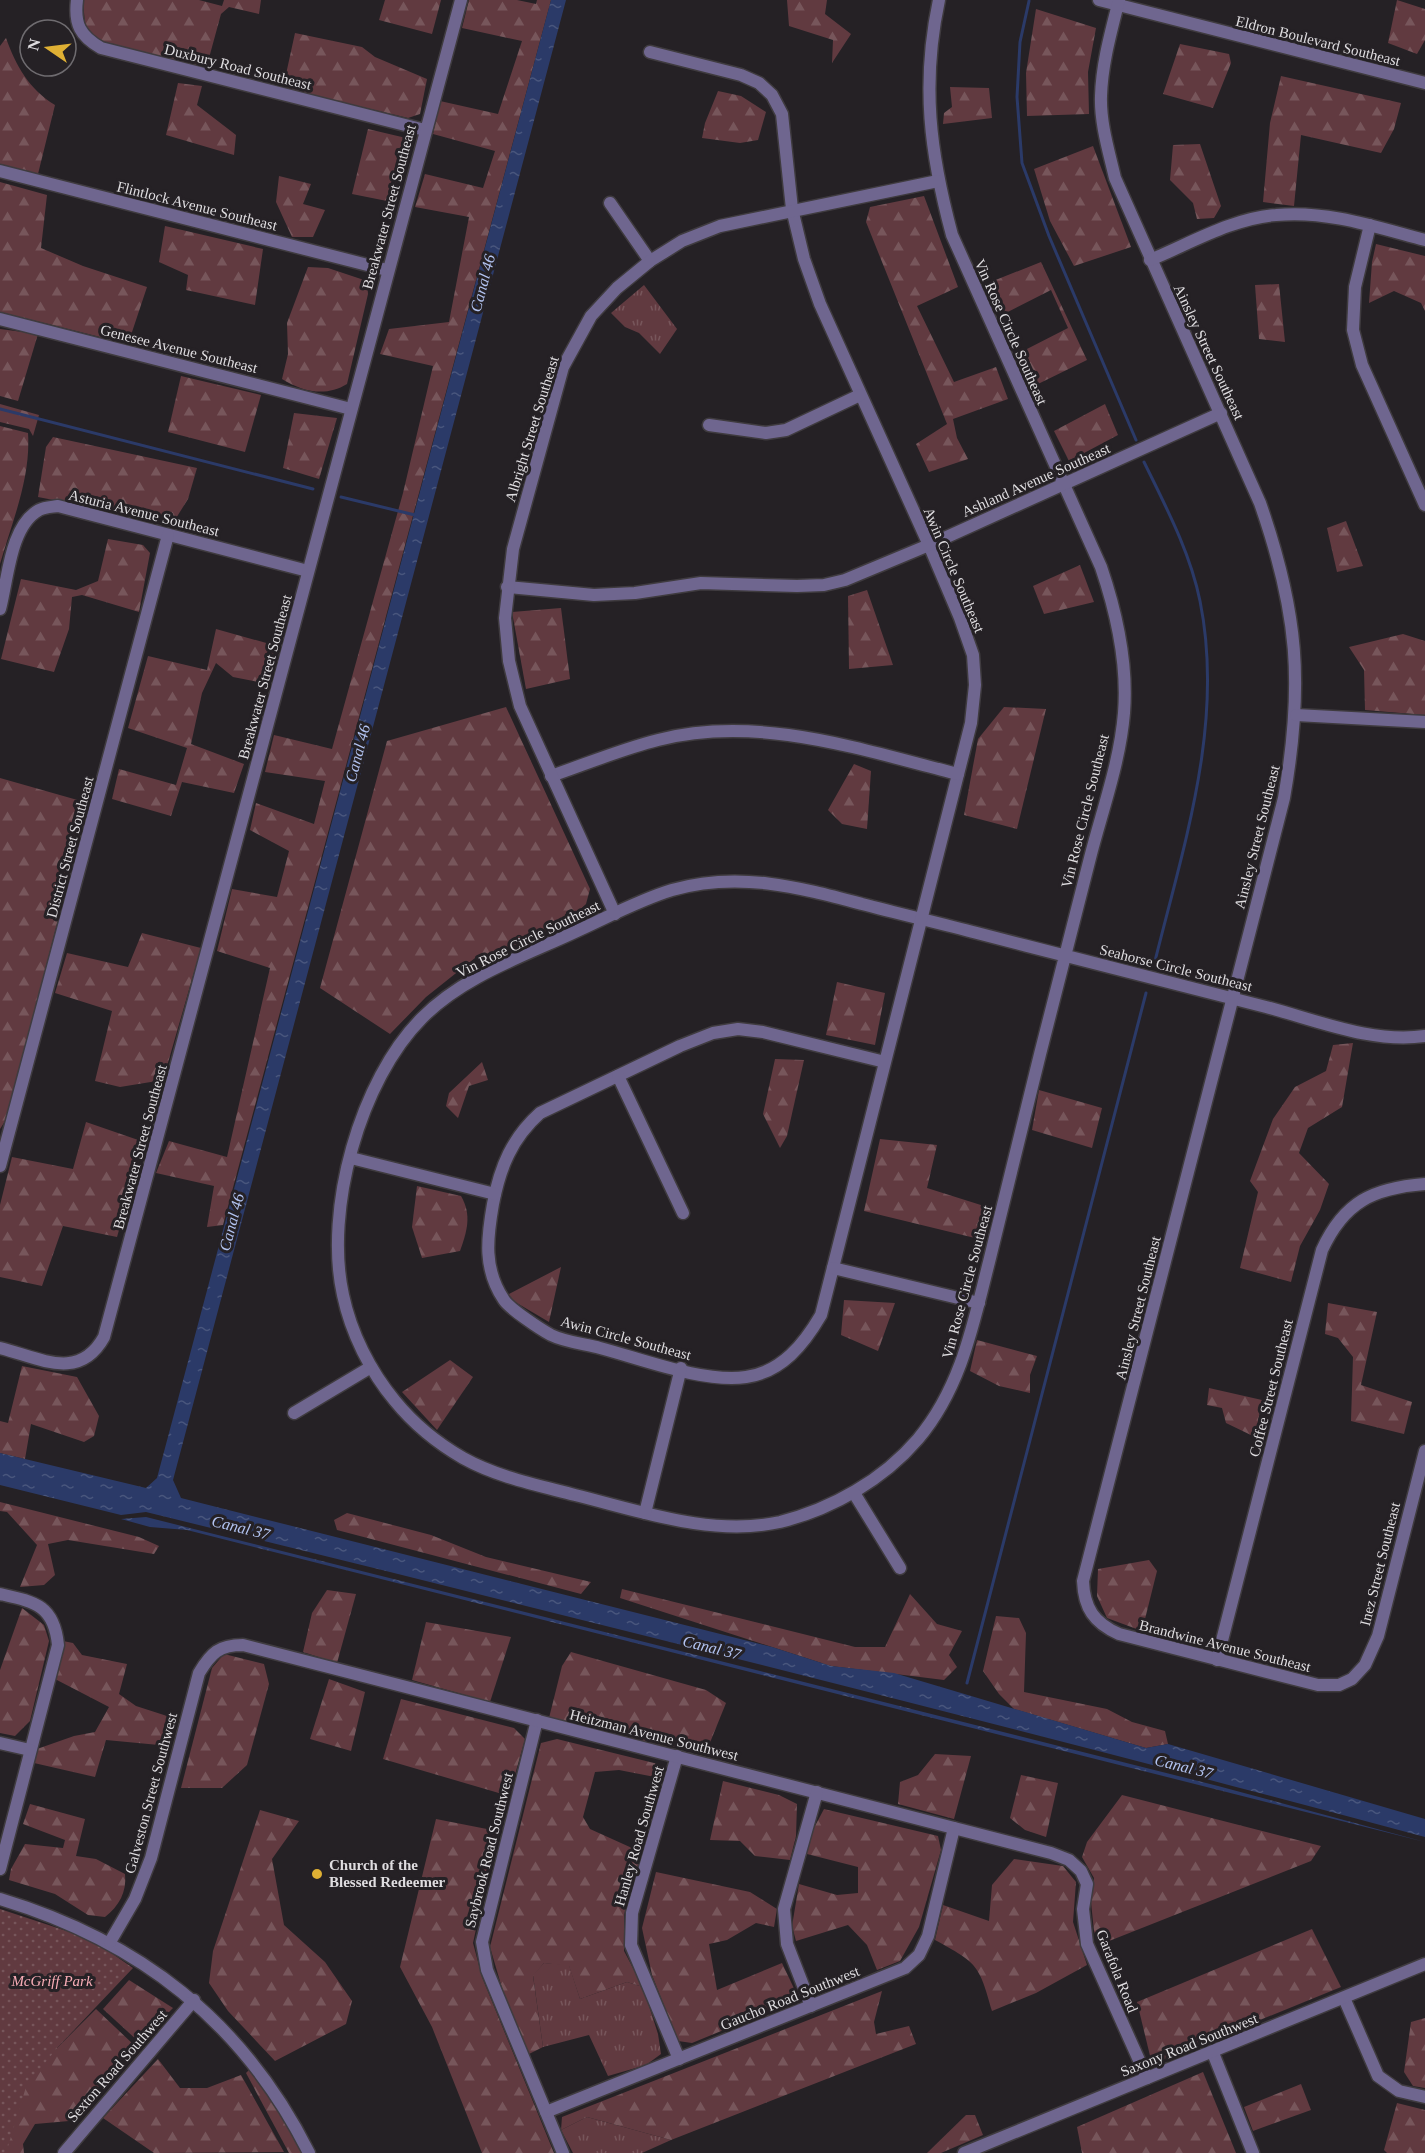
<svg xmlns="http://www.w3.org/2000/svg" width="1425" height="2153" font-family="Georgia,serif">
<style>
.grass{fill:url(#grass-tufts)}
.forest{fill:url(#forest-firs)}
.park{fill:url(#park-dots)}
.water{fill:url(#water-ripples)}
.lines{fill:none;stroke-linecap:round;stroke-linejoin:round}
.stream{stroke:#2b3a68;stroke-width:3}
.minor-casing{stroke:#3f3b3f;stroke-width:15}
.minor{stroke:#6f668f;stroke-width:12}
.poi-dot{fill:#dfb034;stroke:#252125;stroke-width:2}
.labels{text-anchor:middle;stroke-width:6;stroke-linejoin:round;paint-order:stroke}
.street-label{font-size:15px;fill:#dfdde0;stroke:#252125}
.poi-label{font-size:15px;font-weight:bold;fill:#dfdde0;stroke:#252125;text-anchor:start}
.park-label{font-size:15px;font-style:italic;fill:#f8acb6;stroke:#252125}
.water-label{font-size:16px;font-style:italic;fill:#b3c4f2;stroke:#252125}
</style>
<defs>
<pattern id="grass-tufts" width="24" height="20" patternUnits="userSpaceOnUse" patternTransform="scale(1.5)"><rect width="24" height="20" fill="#613a40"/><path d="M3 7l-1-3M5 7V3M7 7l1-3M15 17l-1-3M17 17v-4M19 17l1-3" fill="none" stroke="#77565b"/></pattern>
<pattern id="forest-firs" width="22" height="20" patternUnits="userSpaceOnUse" patternTransform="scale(1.5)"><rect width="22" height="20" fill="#613a40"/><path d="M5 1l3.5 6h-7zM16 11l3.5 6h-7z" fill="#77565b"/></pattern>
<pattern id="park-dots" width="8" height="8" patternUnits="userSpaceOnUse" patternTransform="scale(1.5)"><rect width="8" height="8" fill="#613a40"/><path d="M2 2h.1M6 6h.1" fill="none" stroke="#77565b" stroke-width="1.8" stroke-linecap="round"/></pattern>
<pattern id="water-ripples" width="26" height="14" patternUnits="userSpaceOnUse" patternTransform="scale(1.5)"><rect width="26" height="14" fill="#2b3a68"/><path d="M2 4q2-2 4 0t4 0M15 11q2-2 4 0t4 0" fill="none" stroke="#49567d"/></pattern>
</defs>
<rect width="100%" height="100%" fill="#252125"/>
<g class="grass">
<path d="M644,285L677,329L660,354L639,333L625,327L611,313Z"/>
<path d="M544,1963L569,1965L580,1999L627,1982L643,1987L658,2034L661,2054L646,2065L608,2076L589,2035L543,2047L533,1975Z"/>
<path d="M587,2117L671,2140L642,2153H573L561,2130Z"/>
</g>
<g class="forest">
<path d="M83,0H199L222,6L224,0H261L259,14L229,7L221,14L206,69L110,45L91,38L85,24Z"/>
<path d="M385,0H441L432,34L379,20Z"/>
<path d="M469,0H517L536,4L537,0H551L223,1225L207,1227L214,1186L156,1173L169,1141L227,1157L270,968L217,951L232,889L277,897L289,851L250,830L256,803L314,824L325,781L265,772L274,735L332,749L403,493L433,366L380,354L389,329L449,322L469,217L415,207L425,174L483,188L495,151L433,134L440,101L498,114L522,41L462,28Z"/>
<path d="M827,0L825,14L851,34L832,63L833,40L789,26L787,0Z"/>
<path d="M1397,0L1425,9V40L1417,54L1388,43Z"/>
<path d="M1036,9L1096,28L1088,72L1089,114L1027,116L1026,73Z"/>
<path d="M295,33L362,47L375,57L427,79L420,114L408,118L283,88Z"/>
<path d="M6,38C16,66 29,89 55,105L38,174L0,164V46Z"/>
<path d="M1180,44L1229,54L1231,63L1213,108L1163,94Z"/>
<path d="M1281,76L1401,103L1394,129L1381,153L1301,135L1294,206L1263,202L1270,123Z"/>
<path d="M178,83L202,86L197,105L236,135L234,155L166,135Z"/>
<path d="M950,87L989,88L992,118L943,124L944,113L952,107Z"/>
<path d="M718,91L741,96L766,112L758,140L740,143L702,138L705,123Z"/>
<path d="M368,129L406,138L392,202L352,194Z"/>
<path d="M1200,144L1221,206L1214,218L1197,219L1193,203L1170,180L1173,145Z"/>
<path d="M1093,146L1131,247L1074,266L1050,221L1034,169Z"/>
<path d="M279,176L311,184L303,204L325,210L313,237H292L276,202Z"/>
<path d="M0,182L47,195L41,248L83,266L147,287L128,344L0,312Z"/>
<path d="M924,196L958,287L917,306L954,382L996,367L1008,399L953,419L957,438L968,459L929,472L916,444L947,424L866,222L870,207Z"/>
<path d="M165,226L263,249L255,305L186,290L188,275L159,262Z"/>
<path d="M1376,244L1425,256V311L1421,303L1394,291L1369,303L1372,262Z"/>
<path d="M1041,262L1087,360L1038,384L1025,350L1068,328L1051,290L1000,316L988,283Z"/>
<path d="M308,267L328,268L367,281L368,294L347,384C326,397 303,392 282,379L288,354L287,323Z"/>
<path d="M1279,284L1285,342L1259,339L1255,285Z"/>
<path d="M0,329L38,334L18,401L0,396Z"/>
<path d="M181,376L261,395L245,452L168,432Z"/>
<path d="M0,404L39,415L33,436L29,429L0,422Z"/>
<path d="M1105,404L1118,435L1069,461L1054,431Z"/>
<path d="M294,413L337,418L319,479L283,468Z"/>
<path d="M0,426L28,433C31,478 12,522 0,564Z"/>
<path d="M53,437L197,468L188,499L173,523L38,497L46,447Z"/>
<path d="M1346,521L1363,566L1337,572L1327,528Z"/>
<path d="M108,539L143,545L150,553L139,612L82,595L72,597L69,629L54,672L1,659L21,579L76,590L98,581Z"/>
<path d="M1080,565L1094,602L1044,614L1033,586Z"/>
<path d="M867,590L893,665L849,669L848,596Z"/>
<path d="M561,608L570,679L526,689L512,612Z"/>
<path d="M216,629L277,646L268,684L233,677L216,663L202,693L191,744L244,764L234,793L182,782L171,816L112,799L119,769L176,785L187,748L128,728L148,656L207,670Z"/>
<path d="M1403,634L1425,641V715L1365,710L1364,670L1349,647Z"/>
<path d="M506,707L590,889L586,904L558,931L475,958L426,997L390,1034L320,988L387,741Z"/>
<path d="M1004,707L1046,709L1017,829L964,815L978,739Z"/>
<path d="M854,764L871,771L867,829L842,824L828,810Z"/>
<path d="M0,778L88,803L7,1118L0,1129Z"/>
<path d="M142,933L201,948L163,1080L120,1087L95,1081L112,1011L55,993L67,953L128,967Z"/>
<path d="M837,982L885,993L875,1045L826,1035Z"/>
<path d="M1353,1043L1342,1107L1308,1128L1299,1153L1329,1184L1320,1210L1300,1246L1291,1282L1240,1268L1258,1192L1250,1181L1273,1119L1295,1087L1326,1071L1333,1045Z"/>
<path d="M775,1059L804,1060L787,1136L780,1148L763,1114Z"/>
<path d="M482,1062L488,1080L469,1086L458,1118L446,1106L449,1093Z"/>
<path d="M1039,1090L1102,1108L1092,1148L1032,1130Z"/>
<path d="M86,1122L144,1142L117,1237L63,1226L42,1286L0,1277V1205L12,1157L73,1169Z"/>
<path d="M880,1139L937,1145L927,1188L984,1206L975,1238L864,1211Z"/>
<path d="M417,1186L461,1196C472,1215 467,1231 460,1251L422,1258L412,1227Z"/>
<path d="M561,1267L549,1322L505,1296Z"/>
<path d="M844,1300L895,1303L878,1351L841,1335Z"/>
<path d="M1328,1303L1377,1312L1361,1385L1412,1402L1404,1434L1351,1421L1353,1357L1338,1338L1325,1334Z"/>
<path d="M977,1340L1037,1356L1030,1375V1393L999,1386L970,1371Z"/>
<path d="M450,1360L473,1377L437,1430L402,1392Z"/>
<path d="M22,1366L77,1377L99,1416L94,1436L84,1442L31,1424L25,1459L0,1453V1421L8,1423Z"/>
<path d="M1209,1388L1262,1400L1255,1437L1226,1423L1222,1408L1207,1405Z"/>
<path d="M0,1502L139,1537L159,1546L154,1554L68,1540L48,1544L55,1575L44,1585L20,1587L37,1545L7,1512L0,1511Z"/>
<path d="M347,1513L431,1535L486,1557L591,1582L581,1594L337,1530L334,1520Z"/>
<path d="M1149,1560L1157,1571L1142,1631L1107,1618L1097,1596L1098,1569Z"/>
<path d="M622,1589L855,1647H885L910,1594L937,1624L962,1631L949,1655L957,1667L944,1680L831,1666L620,1598Z"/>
<path d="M327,1590L356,1594L337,1663L303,1652L312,1613Z"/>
<path d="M22,1608L44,1625L49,1641L30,1721L15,1736L0,1733V1670Z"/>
<path d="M996,1616L1019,1618L1026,1633L1024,1692L1107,1709L1132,1722L1165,1731L1168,1744L1146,1748L1014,1709L999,1694L983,1671Z"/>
<path d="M426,1622L511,1637L490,1702L412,1680Z"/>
<path d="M63,1641L73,1643L82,1655L127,1664L119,1694L136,1706L167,1716L174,1732L159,1745L106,1740L95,1777L34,1763L37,1749L74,1736L95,1732L109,1707L55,1679Z"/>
<path d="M571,1652L706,1690L726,1703L707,1750L657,1745L549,1718L562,1666Z"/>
<path d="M224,1654L264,1664L269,1684L247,1765L222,1788H181L212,1668Z"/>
<path d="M329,1679L365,1692L351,1751L310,1739Z"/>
<path d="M401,1699L514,1728L525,1739L509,1796L383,1759Z"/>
<path d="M557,1739L658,1764L660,1778L619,1770L595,1772L583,1817L590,1829L632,1848L640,1858L624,1915V1951L643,1987L627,1982L580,1999L569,1966L544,1963L533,1976L543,2047L529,2054L504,1995L490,1947L541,1743Z"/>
<path d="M935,1754L971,1756L954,1819L898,1804L900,1782L918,1775Z"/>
<path d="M1021,1775L1058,1783L1046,1837L1025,1830L1010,1818Z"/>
<path d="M723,1781L779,1795L797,1804L796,1836L790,1860L755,1856L740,1841L710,1840Z"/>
<path d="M1122,1795L1321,1846L1311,1861L1099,1945L1094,1931L1091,1902L1094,1878L1082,1857L1087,1842Z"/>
<path d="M30,1804L85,1819L76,1856L96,1859L125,1874C127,1892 119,1906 105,1917L88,1915L55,1894L9,1880L11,1869L25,1844L63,1848L65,1840L23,1824Z"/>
<path d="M824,1809L938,1836L941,1850L919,1927L900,1961L877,1970L867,1945L848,1925L796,1941L792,1926L799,1884L837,1895L858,1893V1867L807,1854V1841Z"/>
<path d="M260,1810L299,1821L272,1859L284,1925L325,1962L352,2001L346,2024L275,2061L228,2011L209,1983L213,1951Z"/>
<path d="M436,1819L497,1831L473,1943L482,1977L554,2153H482L432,2027L400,1967Z"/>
<path d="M1014,1859L1063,1866L1076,1882L1073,1922L1087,1965L1036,1993L992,2011C979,1964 977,1963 935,1940L943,1905L989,1921L992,1885Z"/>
<path d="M656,1872L750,1892L777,1909L774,1927L756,1923L727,1940L709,1944L717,1990L782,1963L799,1999L692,2043L678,2041L652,1975L642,1928Z"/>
<path d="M1312,1929L1341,1987L1152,2064L1137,2002Z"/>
<path d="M129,1980L173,2008L139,2042L103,2009Z"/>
<path d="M882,1991L874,2022L876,2034L909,2026L916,2044L671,2140L587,2117L561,2130L562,2117Z"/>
<path d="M96,2009L134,2045L69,2121L35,2124L23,2144L24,2153H6L0,2031L57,2048Z"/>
<path d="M1425,2018V2088L1413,2086L1404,2072L1411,2022Z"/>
<path d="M158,2059L180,2088H207L241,2075L284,2152L154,2153L103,2118Z"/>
<path d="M249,2070L285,2119L302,2153H289L246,2073Z"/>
<path d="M1203,2072L1236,2153H1082L1077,2127Z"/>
<path d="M1301,2084L1311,2110L1253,2131L1244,2107Z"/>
<path d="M1397,2103L1425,2110V2153H1387L1384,2150Z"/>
<path d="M966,2115H975L983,2135L941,2153H927Z"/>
</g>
<path class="park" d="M0,1909L91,1939L133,1968L57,2048L26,2087L6,2153H0Z"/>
<g class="water">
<path d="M551,0H566L173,1480L181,1498L772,1647L831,1666L894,1673L1146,1748L1168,1744L1425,1819V1837C1000,1723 573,1617 146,1512L121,1515L0,1485V1453L146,1488L157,1478Z"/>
<path d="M146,1517L1218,1786L1425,1842L187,1530L150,1527L121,1519Z"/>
</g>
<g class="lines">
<g class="stream">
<path d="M1029,1L1020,42L1017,97L1022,163L1049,236L1136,440"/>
<path d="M0,409L313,489"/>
<path d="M1144,462C1166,507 1190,552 1200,601C1225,724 1183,847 1154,965"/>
<path d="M341,497L415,515"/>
<path d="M967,1683L1146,993"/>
</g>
<g class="minor-casing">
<g id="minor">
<path d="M77,0C74,24 80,36 101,48L425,130"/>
<path d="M939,0C921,84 930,153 952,235L1101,567C1117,614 1128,663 1124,713C1120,762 1102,811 1090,858C1069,939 1048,1021 1028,1103C1015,1156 1002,1209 989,1262C973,1325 961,1388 918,1439C883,1480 832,1509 780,1522C712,1537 640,1511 575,1495C537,1485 497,1477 463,1458C437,1443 413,1423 395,1401C370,1371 351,1333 343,1295C324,1210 360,1080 422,1018C463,976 524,956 577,931C608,917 639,900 672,890C738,871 798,887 862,904C900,914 939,923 977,933C1073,958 1169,982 1266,1007C1316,1020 1373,1044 1425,1036"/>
<path d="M1099,0L1425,83"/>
<path d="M1119,0C1111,32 1102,63 1101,96C1100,123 1109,152 1115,178L1260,503C1298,612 1304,684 1284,798L1083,1581C1084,1608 1094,1623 1119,1634L1318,1685H1339L1352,1679L1365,1665L1378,1636L1425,1451"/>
<path d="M650,52L741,75L759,83L772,95L782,114L792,209L804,259L820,304L929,545L960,618L973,655L975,685L971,723L821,1315C804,1344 782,1372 746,1377C703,1383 642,1359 600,1348C585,1344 565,1342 551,1335C540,1329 510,1309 504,1300C483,1269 487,1238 493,1204C500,1167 512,1138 540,1113L680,1046L713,1033L738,1029L763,1032L885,1062"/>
<path d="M0,171L387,270"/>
<path d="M610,203L650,261"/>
<path d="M1370,225L1355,287L1353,330L1362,365L1425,505"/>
<path d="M1150,260C1189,244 1233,218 1276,215C1327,210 1376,227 1425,240"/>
<path d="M0,319L351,409"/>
<path d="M709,425L766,433L786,430L860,395"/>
<path d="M507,587L594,595L635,593L701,583L797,586L824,585L845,580L929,545L1221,413"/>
<path d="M0,609C8,579 10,526 39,510C45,507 52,507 58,506L308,571"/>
<path d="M1296,715L1425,722"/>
<path d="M551,776C586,764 622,749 658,740C758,714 862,750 958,774"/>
<path d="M615,914L520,706L509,661L505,618L513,549L563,367L591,316L617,288L650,261L682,241L720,226L938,181"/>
<path d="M618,1076L683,1213"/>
<path d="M351,1158L495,1194"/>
<path d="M0,1166L168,535"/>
<path d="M833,1268L979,1303"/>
<path d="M0,1348C40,1358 79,1382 104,1337L461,0"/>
<path d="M294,1413L371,1367"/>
<path d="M854,1493L900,1568"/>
<path d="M645,1513L681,1368"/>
<path d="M0,1594C35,1602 54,1605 58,1645L0,1869"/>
<path d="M1217,1660L1322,1250C1344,1202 1373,1188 1425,1184"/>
<path d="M537,1720L482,1942L487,1970L563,2153"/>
<path d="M0,1743L30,1750"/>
<path d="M677,1756L632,1913L631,1945L679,2059"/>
<path d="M0,1899C139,1941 243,2021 309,2153"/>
<path d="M110,1942L135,1899L151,1858L199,1673C211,1653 219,1645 243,1645L1051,1853L1069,1860L1081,1871L1087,1884L1083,1909L1087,1944L1147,2078"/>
<path d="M1344,1998L1378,2076L1399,2091L1425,2097"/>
<path d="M811,2006L787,1944L784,1909L817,1792"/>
<path d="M1213,2053L1253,2153"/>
<path d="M546,2112L905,1968L919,1955L928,1936L954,1828"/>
<path d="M64,2153L194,2000"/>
<path d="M964,2153L1425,1964"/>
</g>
</g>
<use href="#minor" class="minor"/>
</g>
<circle class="poi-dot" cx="317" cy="1874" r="6"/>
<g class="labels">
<g class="street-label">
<text transform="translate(1318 41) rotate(14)" y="5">Eldron Boulevard Southeast</text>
<text transform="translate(238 67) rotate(14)" y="5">Duxbury Road Southeast</text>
<text transform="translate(197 206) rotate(14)" y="5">Flintlock Avenue Southeast</text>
<text transform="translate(389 207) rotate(-75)" y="5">Breakwater Street Southeast</text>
<text transform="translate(1011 332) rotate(66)" y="5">Vin Rose Circle Southeast</text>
<text transform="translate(179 349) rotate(14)" y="5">Genesee Avenue Southeast</text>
<text transform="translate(1209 352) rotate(65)" y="5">Ainsley Street Southeast</text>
<text transform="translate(532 429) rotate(-73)" y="5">Albright Street Southeast</text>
<text transform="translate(1036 480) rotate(-24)" y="5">Ashland Avenue Southeast</text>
<text transform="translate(144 513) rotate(14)" y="5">Asturia Avenue Southeast</text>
<text transform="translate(954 570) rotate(67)" y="5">Awin Circle Southeast</text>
<text transform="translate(265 677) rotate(-75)" y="5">Breakwater Street Southeast</text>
<text transform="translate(1085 811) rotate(-76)" y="5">Vin Rose Circle Southeast</text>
<text transform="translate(1257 837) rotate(-76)" y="5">Ainsley Street Southeast</text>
<text transform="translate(70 847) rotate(-75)" y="5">District Street Southeast</text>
<text transform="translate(528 939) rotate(-26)" y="5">Vin Rose Circle Southeast</text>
<text transform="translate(1176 968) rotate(14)" y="5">Seahorse Circle Southeast</text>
<text transform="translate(140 1147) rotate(-75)" y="5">Breakwater Street Southeast</text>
<text transform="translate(967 1282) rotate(-75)" y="5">Vin Rose Circle Southeast</text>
<text transform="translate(1138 1308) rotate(-76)" y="5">Ainsley Street Southeast</text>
<text transform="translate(626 1338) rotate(15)" y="5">Awin Circle Southeast</text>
<text transform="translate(1271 1388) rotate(-76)" y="5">Coffee Street Southeast</text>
<text transform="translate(1380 1564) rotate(-76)" y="5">Inez Street Southeast</text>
<text transform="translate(1225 1646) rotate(14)" y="5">Brandwine Avenue Southeast</text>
<text transform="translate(654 1735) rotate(14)" y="5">Heitzman Avenue Southwest</text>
<text transform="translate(151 1793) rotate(-75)" y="5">Galveston Street Southwest</text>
<text transform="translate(639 1836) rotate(-74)" y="5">Hanley Road Southwest</text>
<text transform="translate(489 1850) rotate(-76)" y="5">Saybrook Road Southwest</text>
<text transform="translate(1117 1971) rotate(68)" y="5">Garafola Road</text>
<text transform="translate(790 1998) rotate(-22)" y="5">Gaucho Road Southwest</text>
<text transform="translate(1189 2045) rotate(-22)" y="5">Saxony Road Southwest</text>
<text transform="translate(117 2066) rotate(-49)" y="5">Sexton Road Southwest</text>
</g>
<g class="poi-label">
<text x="329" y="1870">Church of the<tspan x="329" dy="17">Blessed Redeemer</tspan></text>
</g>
<g class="park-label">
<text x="52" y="1986">McGriff Park</text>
</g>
<g class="water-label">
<text transform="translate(482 283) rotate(-75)" y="6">Canal 46</text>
<text transform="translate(357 753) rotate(-75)" y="6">Canal 46</text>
<text transform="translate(231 1222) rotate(-75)" y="6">Canal 46</text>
<text transform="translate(241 1527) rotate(14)" y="6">Canal 37</text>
<text transform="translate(712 1647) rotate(14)" y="6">Canal 37</text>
<text transform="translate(1184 1766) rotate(14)" y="6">Canal 37</text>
</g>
</g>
<g transform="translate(48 48) rotate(284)"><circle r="28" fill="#252125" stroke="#6f6c70" stroke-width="1.5"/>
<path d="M0-4.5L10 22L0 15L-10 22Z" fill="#dfb034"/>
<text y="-9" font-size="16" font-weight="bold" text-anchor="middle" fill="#dfdde0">N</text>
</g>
</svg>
